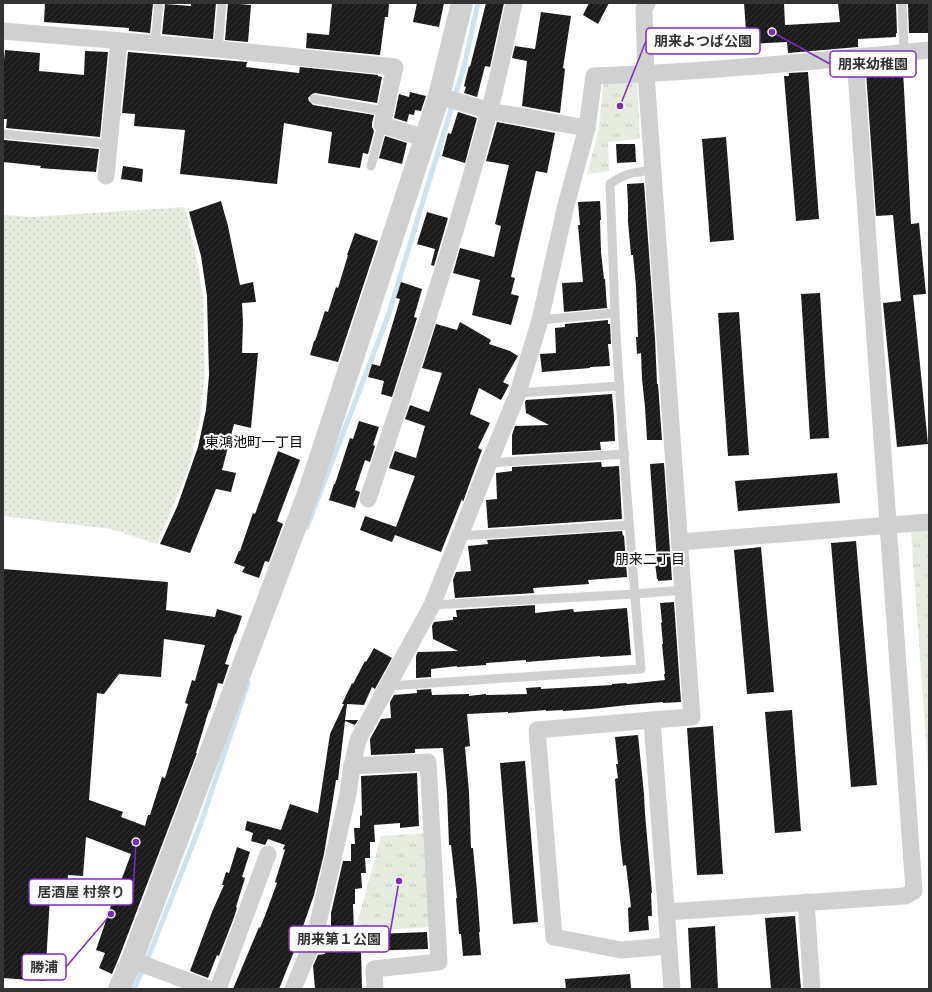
<svg xmlns="http://www.w3.org/2000/svg" width="932" height="992" font-family="'Space Grotesk','Noto Sans JP',sans-serif">
<style>
.grass{fill:url(#grass-dots)}
.park{fill:url(#park-tufts)}
.lines{fill:none;stroke-linecap:round;stroke-linejoin:round}
.stream{stroke:#cfe2ee;stroke-width:5}
.building{fill:url(#building-hatch);fill-rule:evenodd}
.service{stroke:#d0d0d0;stroke-width:9}
.minor{stroke:#d0d0d0;stroke-width:17}
.tertiary{stroke:#d0d0d0;stroke-width:22}
.labels{text-anchor:middle;stroke-width:4;stroke-linejoin:round;paint-order:stroke}
.neighbourhood-label{font-size:14px;fill:#000;stroke:#fff}
.leader{fill:none;stroke:#7b2cbf;stroke-width:1.5}
.callout-dot{fill:#7b2cbf;stroke:#fff;stroke-width:1.5}
.callout{fill:#fff;stroke:#7b2cbf;stroke-width:1.5}
.callout-label{font-size:14px;text-anchor:middle;font-weight:bold;fill:#333}
</style>
<defs>
<pattern id="grass-dots" width="8" height="8" patternUnits="userSpaceOnUse"><rect width="8" height="8" fill="#e6ecdf"/><path d="M2 2h.1M6 6h.1" fill="none" stroke="#c6cbc0" stroke-width="1.8" stroke-linecap="round"/></pattern>
<pattern id="park-tufts" width="24" height="20" patternUnits="userSpaceOnUse"><rect width="24" height="20" fill="#e6ecdf"/><path d="M3 7l-1-3M5 7V3M7 7l1-3M15 17l-1-3M17 17v-4M19 17l1-3" fill="none" stroke="#c6cbc0"/></pattern>
<pattern id="building-hatch" width="6" height="6" patternUnits="userSpaceOnUse"><rect width="6" height="6" fill="#1a1a1a"/><path d="M-1 1l2-2M0 6l6-6M5 7l2-2" fill="none" stroke="#333"/></pattern>
</defs>
<rect width="100%" height="100%" fill="#fff"/>
<path class="grass" d="M185,207L198,265L203,297L205,373L200,420L190,464L177,497L157,544L111,529L3,516V215L32,217Z"/>
<g class="park">
<path d="M637,80L640,139L608,142L609,171L587,174L599,129L603,84Z"/>
<path d="M929,530V784L911,531Z"/>
<path d="M427,833L433,927L355,931L381,836Z"/>
</g>
<g class="lines">
<g class="stream">
<path d="M307,527L388,316L464,67L478,3"/>
<path d="M134,989L148,958L201,823L248,683"/>
</g>
</g>
<g class="building">
<path d="M45,3L153,4L150,33L129,31V28L44,22Z"/>
<path d="M191,3H216L213,39L162,34L165,4L191,6Z"/>
<path d="M228,3L251,5L248,42L225,40Z"/>
<path d="M332,3H389L388,17H385L380,55L306,48L307,33L329,35Z"/>
<path d="M417,3H444L439,27L413,22Z"/>
<path d="M486,3H504L490,67L485,66L477,97L464,93L466,87L464,86L469,66L470,67Z"/>
<path d="M589,3H609L598,24L583,15Z"/>
<path d="M744,3H784L785,25L840,22L838,3H896L897,33H896V37L858,39V47L788,53L787,42L747,44Z"/>
<path d="M908,3H929V33H909Z"/>
<path d="M541,12L571,16L563,68L565,69L560,113L522,106L527,61L512,58L515,46L535,49Z"/>
<path d="M5,50L40,53L39,71L84,75L85,51L108,52L100,137L6,128L7,119H3V71Z"/>
<path d="M128,52L247,62L246,67L299,73L300,67L378,75V76L382,77L377,103L315,93L312,94L308,98L309,101L313,105L374,115L372,123V127L374,131L368,154L363,153L360,168L328,163L332,132L284,123L277,184L180,174L185,130L134,126L135,114L122,113Z"/>
<path d="M903,70L911,224L919,223L926,294L913,295L928,444L897,447L883,303L901,301L893,215L876,216L866,72Z"/>
<path d="M808,72L819,219L796,221L784,76H789V73Z"/>
<path d="M410,92L426,96L421,111L415,110L414,115L409,114L407,122L394,118L399,94L409,97Z"/>
<path d="M458,112L477,118L465,163L442,156L448,133L451,134Z"/>
<path d="M497,122L555,133L547,173L536,171L522,230L511,277L515,278L511,294L519,296L511,325L472,315L480,280L453,273L460,248L494,257L501,226L495,224L509,165L486,161Z"/>
<path d="M385,136L407,143L402,164L379,158Z"/>
<path d="M726,137L734,240L710,242L702,139Z"/>
<path d="M4,140L99,149L96,172L53,169L40,168L41,166L3,162Z"/>
<path d="M616,144H635L636,162L617,163Z"/>
<path d="M123,166L143,169L142,182L121,179Z"/>
<path d="M644,183L655,338L657,384H658L662,440H647L645,407L642,379L641,353L637,354L636,337H638L636,286L633,255H631L628,222V205L627,184Z"/>
<path d="M221,201L228,226L240,285L253,282L256,302L242,303L243,323L242,353H258L251,428L234,424L222,470L236,473L231,492L216,489L190,553L160,544L177,507L198,447L206,410L209,375L207,296L201,256L189,212Z"/>
<path d="M600,201L601,220H600L601,252L604,279H605L607,308L564,312L562,283L583,282L578,225H580L578,202Z"/>
<path d="M427,212L448,218L434,266L431,265L435,249L417,244Z"/>
<path d="M355,233L378,241L338,362L310,355L314,341H315L325,311L328,312L336,287L338,288L348,255H347Z"/>
<path d="M401,282L422,289L414,317L417,318L392,397L381,394L384,381L368,377L372,364L380,366L400,299L396,298Z"/>
<path d="M820,293L829,438L810,439L801,294Z"/>
<path d="M739,312L749,455L728,456L718,313Z"/>
<path d="M608,320V324H610L611,344H608L610,366L590,367V368L542,372L540,354L556,353L555,328L565,327V324Z"/>
<path d="M460,322L491,340L489,344L510,351L518,356L503,382L509,385L501,400L479,388L470,414L490,423L478,448L482,450L469,485L463,502L462,499L441,552L395,535L392,542L360,530L365,516L396,527L415,476L389,468L395,451L416,458L425,426L405,419L410,405L429,412L442,373L422,368L436,324L457,330Z"/>
<path d="M612,394L614,417L615,441L600,442L601,450L512,455V435L515,426L549,425L526,413L525,402L526,400Z"/>
<path d="M359,421L379,427L373,445L375,446L370,462L365,460L355,490L360,492L355,508L329,500L334,484H335L350,438L353,439Z"/>
<path d="M278,451L300,460L277,521L283,524L269,562L265,561L259,578L242,572L245,567L234,563L239,551H240L253,513L255,514Z"/>
<path d="M601,462L602,467L619,466L622,519L488,528L486,500L497,499L496,473L512,471V467Z"/>
<path d="M664,463L672,580L658,581V579H657L655,562L657,561L650,464Z"/>
<path d="M837,473L840,503L738,511L735,481Z"/>
<path d="M622,531L623,536L624,535L627,577L588,580L589,584L533,588L534,593L455,598L453,580L456,572L471,571L468,546L488,544L487,540Z"/>
<path d="M856,541L877,785L851,787L831,543Z"/>
<path d="M761,547L774,692L747,694L734,550Z"/>
<path d="M3,569L168,582L166,610L215,617L217,609L242,616L236,634H235L225,664L229,665L223,683V684L218,683L210,710H209L196,753H197L120,955L112,974L99,968L105,953L96,950L113,900H114L131,854L86,837L83,876L68,875L66,898L50,897L45,981L3,978ZM164,639L205,645L195,681L192,680L185,703L188,704L165,778L162,777L150,815H148L145,826L121,817L123,812L89,800L97,693L104,694L119,674L161,677Z"/>
<path d="M674,602L681,702L663,703V702L628,705L592,709L563,711V710L546,711V710L508,713V712L467,714L470,746L465,747L469,792L471,848H473L477,891L480,932H479L481,955L463,956L461,934H459L456,898H457L451,845H449L447,793L443,748L415,749V753L371,755L370,739L381,719L391,718L390,702L394,695L417,693V690L431,689L432,695L469,694V696L486,694V695L527,694L526,688L541,687V689L559,688L612,685V684L626,683L627,684L665,680L664,674H665L662,644H663L661,623L662,622L660,603Z"/>
<path d="M535,605V613L573,609L574,612L627,608L631,655L600,657V656L526,662V660L486,663V665L457,667V666L431,669V677L416,678V656L418,652L458,651L433,639L432,626L434,622L453,620V617H457L456,610Z"/>
<path d="M374,648L392,658L375,689L372,687L364,705L347,704L345,720H358L355,725L345,721L338,780H336L329,824L324,854L314,895L295,949L279,989H233L259,927L260,928L266,913L277,883L275,882L285,850L283,849L285,845L268,839L265,845L251,841L253,833L245,830L247,821L281,830L290,804L318,813L330,734L344,704H342L352,683L353,684L365,661L366,662Z"/>
<path d="M792,710L801,831L775,833L765,712Z"/>
<path d="M713,726L723,874L697,875L687,728Z"/>
<path d="M638,735L644,794L645,814L652,893H651L652,916H648L649,930L629,932L628,908L631,907L626,865L623,866L620,839L615,779L618,778L616,764H618L615,737Z"/>
<path d="M525,761L538,922L513,924L500,763Z"/>
<path d="M417,773L419,826L400,828V823L374,825L375,842H370V858H365L366,873H361L362,888L355,889V904H353L354,933L375,932V934L427,932L428,949L361,951L362,989H315L313,966L318,955L325,954L324,939L325,936L331,935V913L343,861H351V844H355L354,828H360V816L362,815L361,776Z"/>
<path d="M237,847L250,852L242,877L245,878L236,907L237,908L233,920L219,956L217,955L208,978L190,971L212,912L224,885H222L226,872L229,873Z"/>
<path d="M795,916L801,989H771L765,918Z"/>
<path d="M715,926L718,989H691L688,928Z"/>
<path d="M630,974L631,989H566L565,979Z"/>
</g>
<g class="lines">
<g class="service">
<path d="M902,3L904,52"/>
<path d="M155,44L159,3"/>
<path d="M218,49L222,3"/>
<path d="M314,99L385,111"/>
<path d="M3,134L109,144"/>
<path d="M371,166L382,125"/>
<path d="M540,320L615,313"/>
<path d="M518,393L620,386"/>
<path d="M489,463L625,454"/>
<path d="M459,536L629,525"/>
<path d="M432,605L635,594L684,590"/>
<path d="M388,686L641,669C631,550 621,432 615,313C613,270 612,227 610,184C625,173 636,172 654,170"/>
</g>
<g class="minor">
<path d="M647,3L644,9L646,74L692,717L652,720L672,989"/>
<path d="M3,31L218,49L395,67L382,125L425,138"/>
<path d="M439,96L490,111L587,128L594,76C706,72 817,61 929,50"/>
<path d="M106,176L119,41"/>
<path d="M368,499C411,371 454,243 489,112C499,76 506,39 514,3"/>
<path d="M680,542L929,522"/>
<path d="M652,720L537,730L554,937L621,950L668,946"/>
<path d="M352,766L428,762L439,962L374,969L375,989"/>
<path d="M806,902L812,989"/>
<path d="M666,912L905,896L914,891L855,57"/>
<path d="M132,960L209,989"/>
<path d="M218,989L268,854"/>
<path d="M293,989L315,936L348,794L352,766L358,740L432,605L489,463L518,393L540,320L566,205L587,128"/>
</g>
<path class="tertiary" d="M119,989L132,960L309,491L439,96L462,3"/>
</g>
<g class="labels">
<g class="neighbourhood-label">
<text x="254" y="447">東鴻池町一丁目</text>
<text x="650" y="564">朋来二丁目</text>
</g>
</g>
<path class="leader" d="M620 106L646 41M772 32L830 64M136 842L133 892M399 881L389 939M111 914L66 967"/>
<g class="callout-dot">
<circle cx="620" cy="106" r="4"/>
<circle cx="772" cy="32" r="4"/>
<circle cx="136" cy="842" r="4"/>
<circle cx="399" cy="881" r="4"/>
<circle cx="111" cy="914" r="4"/>
</g>
<g class="callout">
<rect x="646" y="28" width="114" height="26" rx="4"/>
<rect x="830" y="51" width="86" height="26" rx="4"/>
<rect x="29" y="879" width="104" height="26" rx="4"/>
<rect x="289" y="926" width="100" height="26" rx="4"/>
<rect x="22" y="954" width="44" height="26" rx="4"/>
</g>
<g class="callout-label">
<text x="703" y="46">朋来よつば公園</text>
<text x="873" y="69">朋来幼稚園</text>
<text x="81" y="897">居酒屋 村祭り</text>
<text x="339" y="944">朋来第１公園</text>
<text x="44" y="972">勝浦</text>
</g>
<rect width="932" height="992" fill="none" stroke="#333333" stroke-width="8"/>
</svg>
